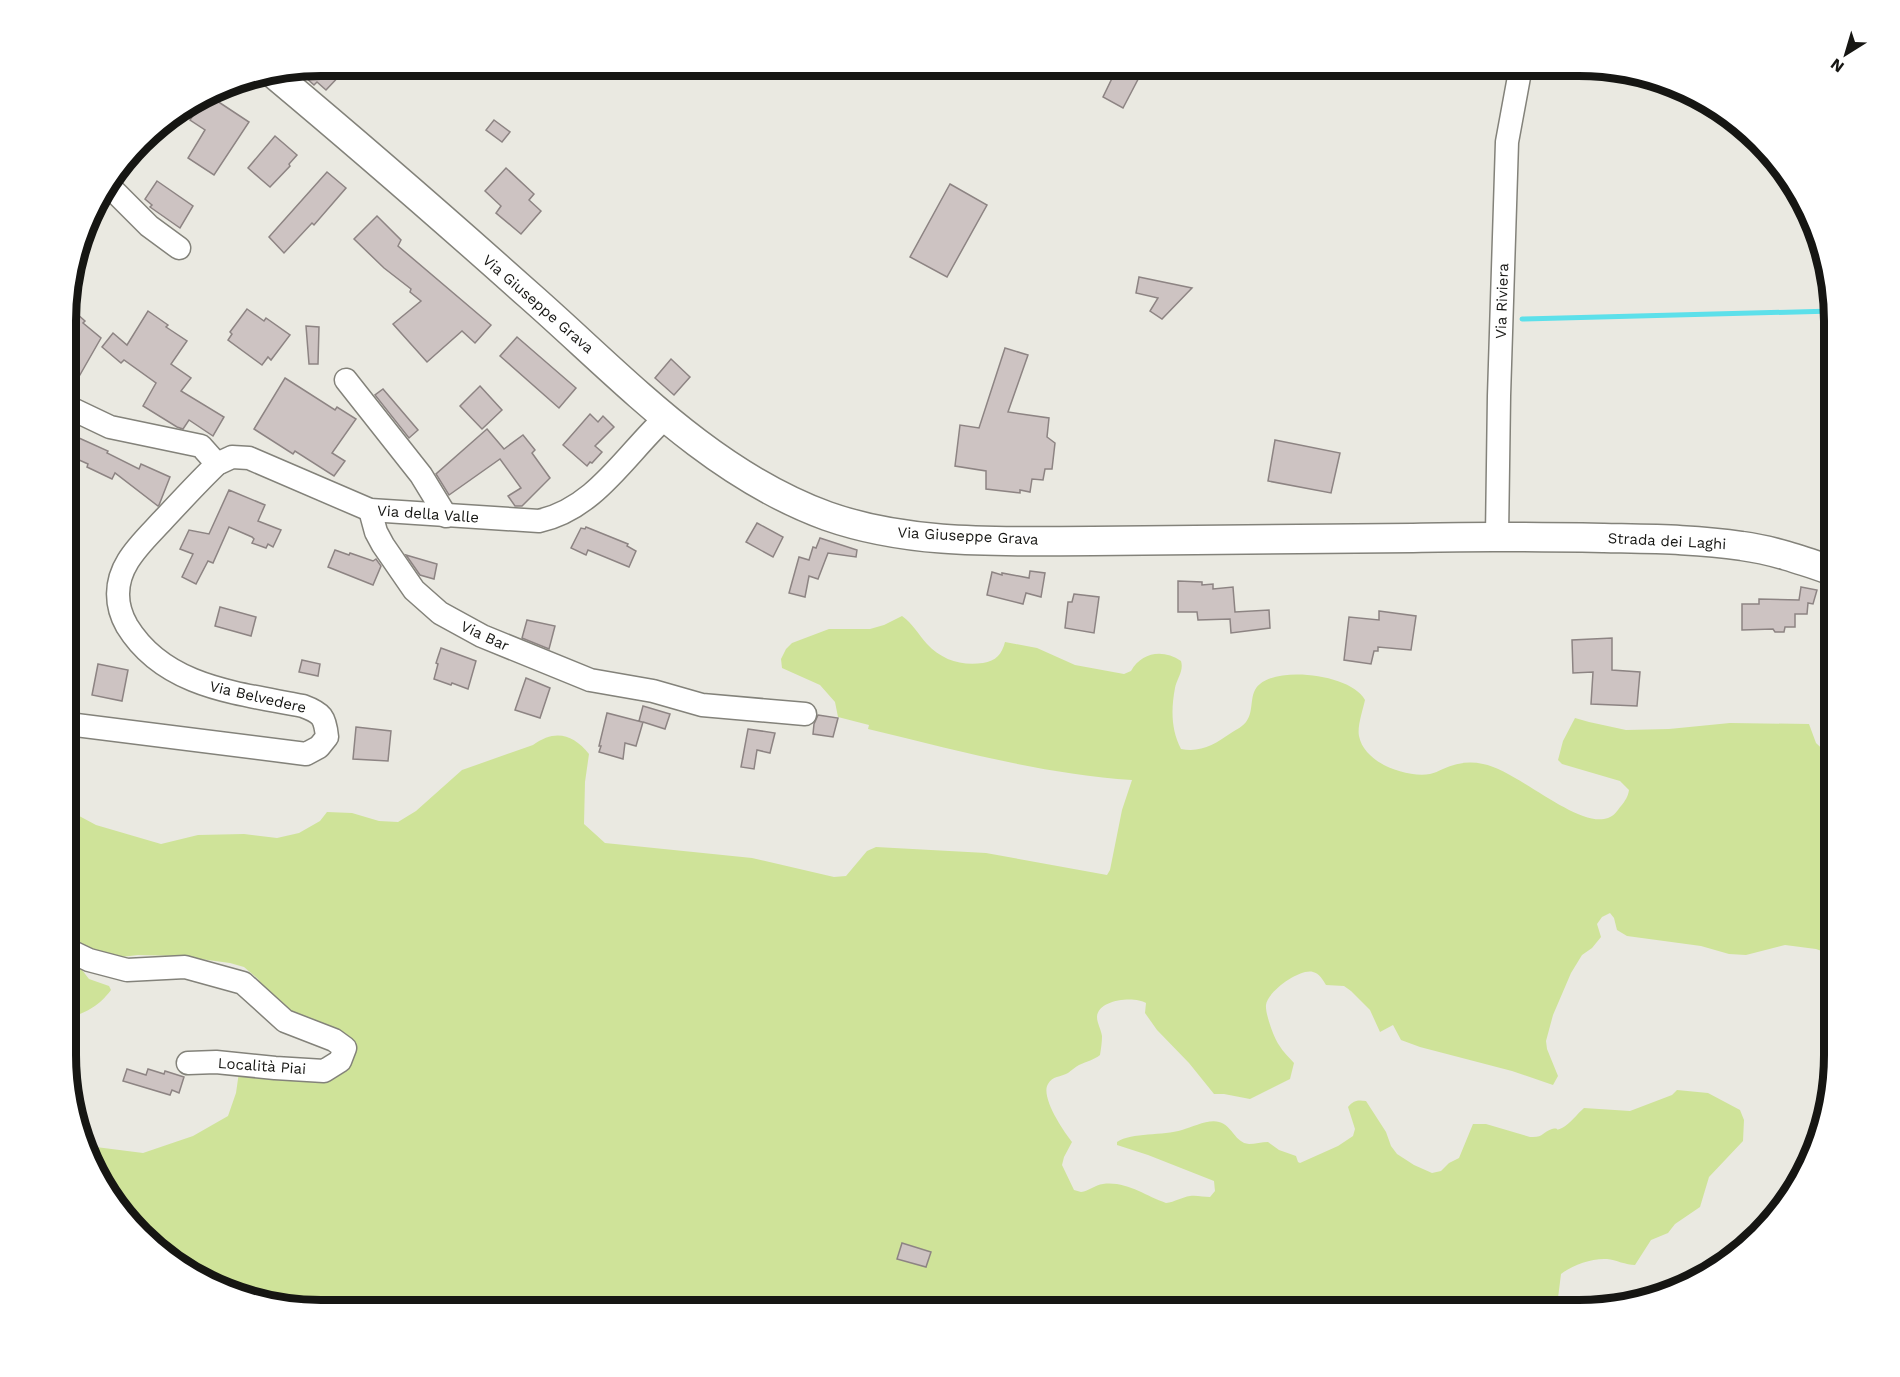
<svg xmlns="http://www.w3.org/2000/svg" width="1900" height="1377" font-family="'Work Sans',sans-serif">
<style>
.green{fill:#cfe399}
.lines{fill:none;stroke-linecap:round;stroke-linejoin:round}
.stream{stroke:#5ce0ea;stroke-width:5}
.building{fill:#cdc3c2;stroke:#8d8483;stroke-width:1.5}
.minor-casing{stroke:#83827a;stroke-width:25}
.major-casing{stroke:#83827a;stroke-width:31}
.minor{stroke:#fff;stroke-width:22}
.major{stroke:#fff;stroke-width:28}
.labels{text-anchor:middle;stroke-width:6;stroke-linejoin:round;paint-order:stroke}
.street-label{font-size:15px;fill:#161613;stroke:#fff}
.rim{fill:none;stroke:#161613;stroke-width:8}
</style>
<rect width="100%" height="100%" fill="#eae9e1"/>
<g class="green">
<path d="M902,616C913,624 918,634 927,644C942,660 961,666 983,663C996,661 1002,654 1005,642L1037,648L1075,665L1124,674L1131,671C1142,652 1163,649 1181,661C1184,671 1177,678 1175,688C1171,709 1171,730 1181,749C1201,753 1215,744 1231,733C1236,730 1243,726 1246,722C1255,711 1248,693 1260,684C1281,666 1352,675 1365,700C1363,709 1357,727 1359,736C1364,763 1406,778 1430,774C1435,773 1438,771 1443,769C1456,763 1469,761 1483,764C1517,770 1578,829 1608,818C1614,816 1617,811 1621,806C1625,801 1628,797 1629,790L1620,781L1562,764L1558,760L1563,741L1575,718L1589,722L1626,730L1669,729L1730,723L1809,724L1816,743L1833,759V955L1816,949L1785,945L1746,955L1729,954L1701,946L1627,936L1617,930L1614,918L1610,913L1602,917L1597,924L1601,937L1592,948L1582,955L1571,973L1553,1015L1546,1041L1547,1049L1558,1076L1553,1085L1512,1071L1420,1047L1401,1040L1393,1025L1380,1032L1370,1010L1351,991L1344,986L1326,985C1323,980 1319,973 1313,972C1300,968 1267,992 1266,1005C1265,1013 1274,1038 1279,1045C1283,1052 1289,1057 1294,1063L1290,1079L1250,1099L1224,1094H1214L1189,1063L1157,1030L1145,1013L1146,1003C1135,996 1098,999 1097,1017C1097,1023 1101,1029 1102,1036C1102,1042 1101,1049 1100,1055C1094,1060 1087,1061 1079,1065C1075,1067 1072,1070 1068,1073C1061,1077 1052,1076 1048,1084C1040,1097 1064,1132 1072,1142L1064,1157L1062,1165L1074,1190L1081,1192C1089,1191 1095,1185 1103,1184C1127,1181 1145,1196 1166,1203C1175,1202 1182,1197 1190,1196C1196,1195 1204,1197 1210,1197L1215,1191L1214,1181L1148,1155L1117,1145V1142C1132,1132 1163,1136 1182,1130C1193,1127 1208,1119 1219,1122C1232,1125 1235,1143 1249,1144C1255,1144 1262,1142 1268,1142L1279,1150L1296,1156L1298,1162L1300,1163L1338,1146L1353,1136L1355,1129L1348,1107C1354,1100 1358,1100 1366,1101L1386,1132L1391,1146L1397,1154L1414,1165L1432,1173L1441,1171L1449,1163L1459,1158L1473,1124H1486L1530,1137C1544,1138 1542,1132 1552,1129C1561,1127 1553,1132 1562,1128C1570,1124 1577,1114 1584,1108L1630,1111L1672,1095L1677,1090L1708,1093L1740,1110L1744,1120L1743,1141L1709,1177L1700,1207L1675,1224L1668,1233L1651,1240L1635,1265C1626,1265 1616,1260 1607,1259C1592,1258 1572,1265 1561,1274L1558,1298L1561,1311H1523L1453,1297L1352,1302L1339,1304L1332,1311L305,1310L224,1292L166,1258L100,1183L88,1146L143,1153L193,1136L228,1116L236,1093L239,1072L296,1077L355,1043L352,1039L348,1036L315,1028L275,1000L257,978L244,967L230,963L178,956L138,955L113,958L68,945V810L96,825L161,844L198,835L244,834L277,838L299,833L320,821L327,812L352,813L379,821L398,822L416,811L462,770L533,745C555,729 573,734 589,754L585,782L584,824L605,843L752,858L834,877L846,876L867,851L876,847L986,853L1107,875L1110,870L1122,810L1132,780C1042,774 955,750 868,729L869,725L838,717L835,702L820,685L782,668L781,659L786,649L792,643L829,629H870L884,625Z"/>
<path d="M68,955L71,956L89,979L109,986L111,990C98,1007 88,1011 68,1019Z"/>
<path d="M1452,1304L1487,1311H1343L1353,1309Z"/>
</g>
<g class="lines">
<path class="stream" d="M1522,319L1833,311"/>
</g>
<g class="building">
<path d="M321,66H336L343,72L326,90L317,82L314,85L304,76L311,68Z"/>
<path d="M1118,66H1145L1123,108L1103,97Z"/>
<path d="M208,95L249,122L214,175L188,158L205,130L190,120L205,97Z"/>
<path d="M494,120L510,132L502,142L486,130Z"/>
<path d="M275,136L297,155L289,164L290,166L270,187L248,168Z"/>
<path d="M506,168L534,194L529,200L541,211L521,234L496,213L501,206L485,191Z"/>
<path d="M327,172L346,188L314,225L312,223L284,253L269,237Z"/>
<path d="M157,181L193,206L180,228L150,207L152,205L145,199Z"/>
<path d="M950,184L987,205L947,277L910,257Z"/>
<path d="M377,216L401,240L398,246L491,325L475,343L462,331L427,362L393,324L421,301L410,292L411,289L384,268L354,239Z"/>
<path d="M1139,277L1192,288L1162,319L1150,311L1158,298L1136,293Z"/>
<path d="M68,306L85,321L83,323L101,338L69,394Z"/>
<path d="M247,309L264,321L266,318L290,335L271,360L268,357L262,365L228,340L232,334L230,332Z"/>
<path d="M148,311L168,325L166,327L187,341L171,364L191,378L181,391L224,417L213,436L189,420L183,429L177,427L143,406L156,383L124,360L121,363L102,347L113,333L127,345Z"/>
<path d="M306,326L319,327L318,364H309Z"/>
<path d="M517,337L576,388L559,408L500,356Z"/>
<path d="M1005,348L1028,355L1008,412L1049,418L1047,437L1055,443L1052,469H1045L1043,480L1032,479L1030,492L1020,490V493L986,489V471L955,466L960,425L979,428Z"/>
<path d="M671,359L690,377L674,395L655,378Z"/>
<path d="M285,378L335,410L337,407L356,419L332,453L345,461L334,476L295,451L293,454L254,429Z"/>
<path d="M480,386L502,410L482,429L460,406Z"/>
<path d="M383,389L418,430L409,438L375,395Z"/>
<path d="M590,414L598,422L603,416L614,427L595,446L602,452L592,463L590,462L587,466L563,445Z"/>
<path d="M487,429L504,449L523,435L535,450L532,453L550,478L522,506H515L508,496L521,488L500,459L449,495L436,474Z"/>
<path d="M79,438L108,451L107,453L139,469L141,464L170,477L159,505L158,506L115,473L112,479L87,467L88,464L70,456Z"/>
<path d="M1275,440L1340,453L1331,493L1268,481Z"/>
<path d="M229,490L265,505L258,521L281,530L273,547L268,544L266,548L252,543L254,539L252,537L229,527L213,563L208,561L196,584L182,577L193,554L180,549L189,530L209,534Z"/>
<path d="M757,523L783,537L773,557L746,542Z"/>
<path d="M586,527L628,544L627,546L636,551L629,567L588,550L586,555L571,548L581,528L585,529Z"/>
<path d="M820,538L857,550L856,557L828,553L818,579L809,576L805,597L789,593L799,557L809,560L813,547L816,548Z"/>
<path d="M335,550L349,555L350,553L373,561L376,559L381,566L373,585L328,567Z"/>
<path d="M406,555L437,564L434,579L420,575Z"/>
<path d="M1030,571L1045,573L1041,597L1026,593L1023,604L987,595L992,572L1002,575V573L1029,578Z"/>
<path d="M1178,581L1202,582V585L1213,584V589L1233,587L1235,612L1269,610L1270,628L1231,633L1230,619L1198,620L1197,612H1178Z"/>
<path d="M1801,587L1817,590L1813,604L1808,603L1807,614H1795V627H1785L1784,632H1775L1773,629L1742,630V604H1759V599L1799,600Z"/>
<path d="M1074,594L1099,597L1094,633L1065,628L1068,602H1072Z"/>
<path d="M220,607L256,617L251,636L215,626Z"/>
<path d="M1379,611L1416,616L1411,650L1378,647V651H1374L1371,664L1344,660L1349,617L1379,620Z"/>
<path d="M527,620L555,626L549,649L522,638Z"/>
<path d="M1612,638V670L1640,672L1637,706L1591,704L1593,672L1573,673L1572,640Z"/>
<path d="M441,648L476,661L468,689L452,683L451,685L434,679L438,664L436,663Z"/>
<path d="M302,660L320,664L318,676L299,672Z"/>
<path d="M98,664L128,670L122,701L92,695Z"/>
<path d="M526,678L550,688L540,718L515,710Z"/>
<path d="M643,706L670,714L665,729L643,722L636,746L625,743L623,759L599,752L601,746H599L607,713L642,722L639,721Z"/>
<path d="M818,715L838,718L833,737L813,734L814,724Z"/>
<path d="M356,727L391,731L388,761L353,759Z"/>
<path d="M748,729L775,733L770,753L757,750L754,769L741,767Z"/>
<path d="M127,1069L146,1075L148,1069L164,1074L165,1071L184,1077L179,1093L172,1090L170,1095L123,1081Z"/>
<path d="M902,1243L931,1252L926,1267L897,1259Z"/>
</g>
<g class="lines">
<g class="minor-casing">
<g id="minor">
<path d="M109,186L149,226L179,248"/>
<path d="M346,380L421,475L446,516"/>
<path d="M68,407L110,427L201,446L217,464"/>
<path d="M370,510L376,532L383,545L414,590L440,613L482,636L590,680L653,691L702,705L805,714"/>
<path d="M1497,536L1499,396L1507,142L1521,66"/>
<path d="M68,724L306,754L319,747L327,737C325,717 322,713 303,706C238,693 165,688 127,626C115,605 115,582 128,561C137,546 151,533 163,520C181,501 198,482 217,464L232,457L249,458L370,510L539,521C595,509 626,454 666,417"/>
<path d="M68,950L89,960L127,970L185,967L243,983L285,1021L334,1040L345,1048L340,1061L324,1071L275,1068L216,1062L188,1063"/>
</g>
</g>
<g class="major-casing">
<path id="major" d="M275,75C361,147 446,221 530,296C622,377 709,473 827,516C912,546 1005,541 1093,541C1200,541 1307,540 1413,538C1477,536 1540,537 1604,538C1650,539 1696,539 1742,546C1773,550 1804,561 1833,571"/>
</g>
<use href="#minor" class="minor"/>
<use href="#major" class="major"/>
</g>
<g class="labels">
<g class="street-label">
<text transform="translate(1502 301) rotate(-88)" y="5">Via Riviera</text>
<text transform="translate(538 304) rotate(41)" y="5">Via Giuseppe Grava</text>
<text transform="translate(428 514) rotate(4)" y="5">Via della Valle</text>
<text transform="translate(968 536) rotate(3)" y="5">Via Giuseppe Grava</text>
<text transform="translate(1667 541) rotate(3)" y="5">Strada dei Laghi</text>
<text transform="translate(485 636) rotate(25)" y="5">Via Bar</text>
<text transform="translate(258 697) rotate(13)" y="5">Via Belvedere</text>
<text transform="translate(262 1066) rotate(4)" y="5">Località Piai</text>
</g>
</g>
<path d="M0 0H1900V1377H0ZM321 76H1579A245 245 0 0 1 1824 321V1055A245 245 0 0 1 1579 1300H321A245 245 0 0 1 76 1055V321A245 245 0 0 1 321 76Z" fill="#fff" fill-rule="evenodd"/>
<path class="rim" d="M321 76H1579A245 245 0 0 1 1824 321V1055A245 245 0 0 1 1579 1300H321A245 245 0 0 1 76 1055V321A245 245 0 0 1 321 76Z"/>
<g transform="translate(1846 54) rotate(217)" stroke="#ffffff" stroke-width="4.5" paint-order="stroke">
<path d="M0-4.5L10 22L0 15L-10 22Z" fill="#161613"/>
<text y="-9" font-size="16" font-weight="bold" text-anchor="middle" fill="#161613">N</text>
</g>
</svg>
